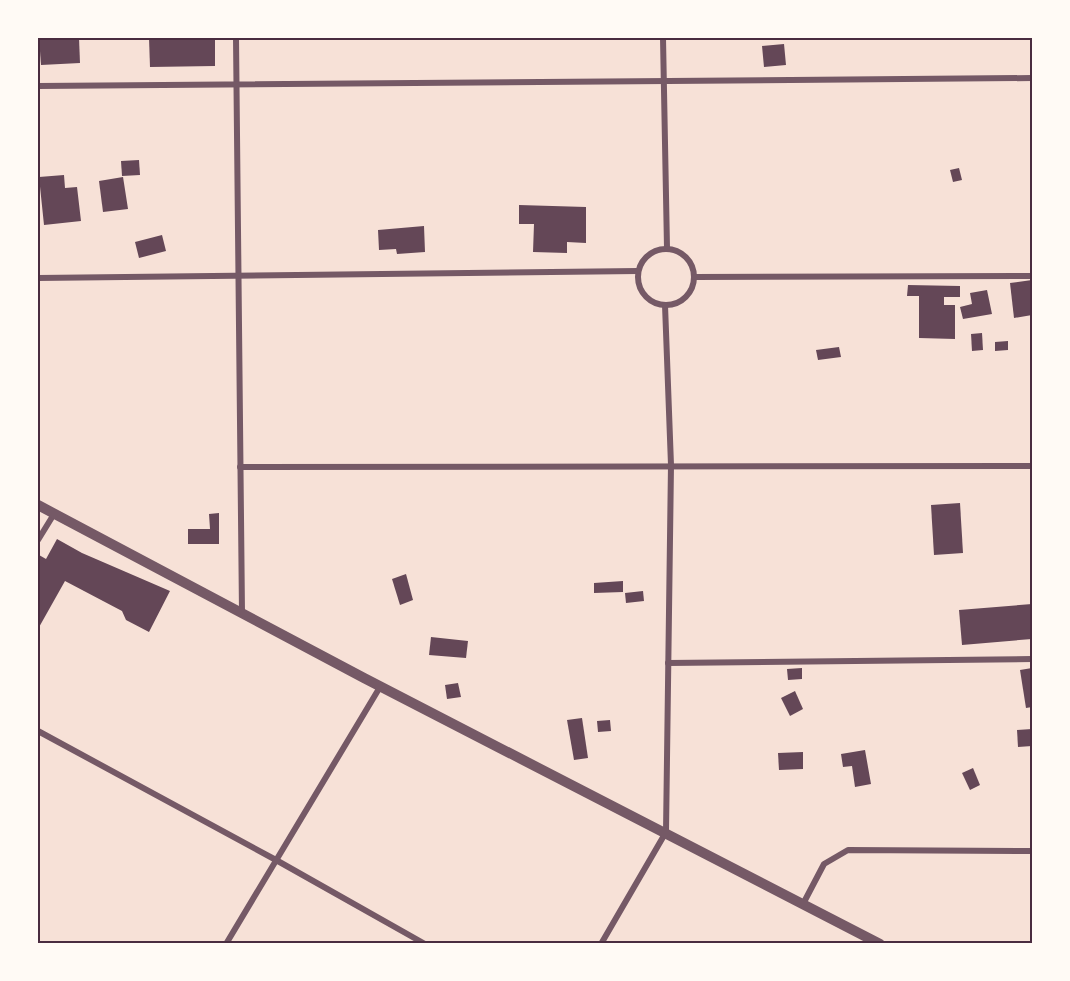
<svg xmlns="http://www.w3.org/2000/svg" width="1070" height="981" font-family="'Space Grotesk',sans-serif">
<style>
.building{fill:#644757}
.lines{fill:none;stroke-linecap:round;stroke-linejoin:round}
.minor{stroke:#755966;stroke-width:6}
.tertiary{stroke:#755966;stroke-width:10}
.neatline{fill:none;stroke:#4a2c40;stroke-width:2}
</style>
<rect width="100%" height="100%" fill="#f7e1d7"/>
<g class="building">
<path d="M39,38H79L80,63L41,65Z"/>
<path d="M149,38H215V66L150,67Z"/>
<path d="M784,44L786,65L764,67L762,46Z"/>
<path d="M139,160L140,175L122,176L121,161Z"/>
<path d="M959,168L962,180L953,182L950,170Z"/>
<path d="M64,175L65,188L77,187L81,221L44,225L39,177Z"/>
<path d="M123,177L128,209L103,212L99,181Z"/>
<path d="M519,205L586,207V243L567,242V253L533,252L534,224H519Z"/>
<path d="M424,226L425,252L397,254L396,249L379,250L378,230Z"/>
<path d="M162,235L166,251L139,258L135,242Z"/>
<path d="M1032,280V315L1014,318L1010,283Z"/>
<path d="M908,285L960,286V297H944V305H955V339L919,338V296H907Z"/>
<path d="M987,290L992,314L963,319L960,307L972,304L970,293Z"/>
<path d="M982,333L983,350L972,351L971,334Z"/>
<path d="M1008,341V350L995,351V342Z"/>
<path d="M839,347L841,357L818,360L816,350Z"/>
<path d="M960,503L963,553L934,555L931,505Z"/>
<path d="M219,513V544H188V529H210L209,514Z"/>
<path d="M57,539L82,553L170,591L149,632L126,620L122,611L65,581L38,629V558L39,555L46,559Z"/>
<path d="M406,574L413,600L400,605L392,579Z"/>
<path d="M623,581V592L594,593V583Z"/>
<path d="M643,591L644,601L626,603L625,593Z"/>
<path d="M1032,604V639L962,645L959,610Z"/>
<path d="M431,637L468,641L466,658L429,655Z"/>
<path d="M802,668V679L788,680L787,669Z"/>
<path d="M1032,668V707L1026,708L1020,670Z"/>
<path d="M458,683L461,697L447,699L445,685Z"/>
<path d="M795,691L803,709L790,716L781,698Z"/>
<path d="M582,718L588,758L574,760L567,720Z"/>
<path d="M610,720L611,731L598,732L597,721Z"/>
<path d="M1032,729V746L1018,747L1017,730Z"/>
<path d="M865,750L871,784L855,787L852,766L843,767L841,754Z"/>
<path d="M803,752V769L779,770L778,753Z"/>
<path d="M973,768L980,785L970,790L962,773Z"/>
</g>
<g class="lines">
<g class="minor">
<path d="M236,38L242,613"/>
<path d="M663,38L667,248"/>
<path d="M38,86L1032,78"/>
<circle cx="666" cy="277" r="28"/>
<path d="M695,277L1032,276"/>
<path d="M38,278L638,271"/>
<path d="M240,467L1032,466"/>
<path d="M38,540L54,514"/>
<path d="M668,663L1032,659"/>
<path d="M38,731L276,860L425,944"/>
<path d="M803,904L824,864L848,850L1032,851"/>
<path d="M226,944L380,687"/>
<path d="M601,944L666,832L671,465L665,305"/>
</g>
<path class="tertiary" d="M38,505L364,678L880,944"/>
</g>
<rect width="1070" height="981" fill="none" stroke="#fffaf5" stroke-width="78"/>
<rect x="39" y="39" width="992" height="903" class="neatline"/>
</svg>
